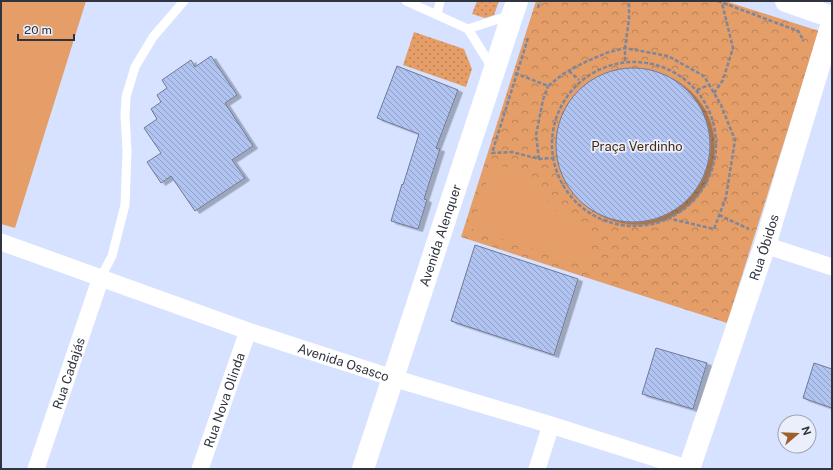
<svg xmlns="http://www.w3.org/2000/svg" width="833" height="470" font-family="'Public Sans',sans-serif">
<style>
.grass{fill:url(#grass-dots)}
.park{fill:url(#park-crowns)}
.pitch{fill:#e59e68}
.building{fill:url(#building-back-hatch);stroke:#6f7a93;filter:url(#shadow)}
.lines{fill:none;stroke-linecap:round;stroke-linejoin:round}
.path{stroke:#7e869a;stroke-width:2.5;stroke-dasharray:4 2;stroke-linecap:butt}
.lane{stroke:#fff;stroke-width:9}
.street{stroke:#fff;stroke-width:17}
.secondary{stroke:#fff;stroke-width:22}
.labels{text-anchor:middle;stroke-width:3.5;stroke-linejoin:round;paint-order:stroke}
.park-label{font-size:13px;fill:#472912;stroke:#eaeffb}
.street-label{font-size:13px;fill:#2f343f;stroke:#eaeffb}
</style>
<defs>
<pattern id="grass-dots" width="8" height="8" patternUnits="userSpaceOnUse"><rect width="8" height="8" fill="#e59e68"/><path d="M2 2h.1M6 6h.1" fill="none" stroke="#ba8257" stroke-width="1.8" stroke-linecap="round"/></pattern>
<pattern id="park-crowns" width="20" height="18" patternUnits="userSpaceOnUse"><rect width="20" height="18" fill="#e59e68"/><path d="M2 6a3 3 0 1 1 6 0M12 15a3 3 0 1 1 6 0" fill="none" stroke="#ba8257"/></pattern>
<pattern id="building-back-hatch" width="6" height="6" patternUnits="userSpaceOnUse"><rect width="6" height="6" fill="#b1c4f1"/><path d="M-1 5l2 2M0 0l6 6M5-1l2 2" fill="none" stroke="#90a0c5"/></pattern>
<filter id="shadow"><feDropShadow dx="4.5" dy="2.5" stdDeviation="0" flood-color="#0004"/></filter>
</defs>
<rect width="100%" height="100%" fill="#d6e2ff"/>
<g class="grass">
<path d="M477,1H499L494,15L485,18L472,14Z"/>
<path d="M414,32L464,49L472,69L466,87L403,65Z"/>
</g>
<path class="park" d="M536,1H725L819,31L727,323L461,237Z"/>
<g class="pitch">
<path d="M1,1H86L15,228L1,224Z"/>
<path d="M492,163L531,173C533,179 535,185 538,190C548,208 577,225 594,236L587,266L472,229Z"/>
</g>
<g class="building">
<path d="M211,56L237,95L225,103L253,146L232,160L245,178L195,211L171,176L161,183L147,162L161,153L144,128L157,119L151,109L161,102L157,95L167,88L162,80L191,60L195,67Z"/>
<path d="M397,66L458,90L436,148L440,149L424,199L427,200L418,229L391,221L402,184L403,185L419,134L377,118Z"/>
<circle cx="633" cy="145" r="77"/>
<path d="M475,245L578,279L554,355L451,321Z"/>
<path d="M656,348L707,363L693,409L642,394Z"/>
<path d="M814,363L832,369V408L803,398Z"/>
</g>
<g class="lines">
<g class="path">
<path d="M718,1L798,31L804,41"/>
<path d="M538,8L540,1"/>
<path d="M528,38L492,153L512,152L539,159L553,158"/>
<path d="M625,61V48L629,19V1"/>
<circle cx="634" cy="144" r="82"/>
<path d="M569,71L579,80"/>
<path d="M515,73L548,86L563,74L583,63L606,53L625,48L668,56L704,76L721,105L735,140L726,197L714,229L671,219"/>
<path d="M697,90L709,85"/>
<path d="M714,93L723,80L733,48L722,3"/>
<path d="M539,159L536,135L543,100L548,86"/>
<path d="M719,215L749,229"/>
</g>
<g class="lane">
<path d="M406,1L437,15"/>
<path d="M440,1L437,15L468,29L493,69"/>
<path d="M468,29L511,15"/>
<path d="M101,277L112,256L125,205L127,152L125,115L126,97L135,67L153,37L184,1"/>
</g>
<g class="street">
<path id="s1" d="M1,242L248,331L393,378L551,425L690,469"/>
<path d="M765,245L832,267"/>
<path id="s2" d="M36,469L101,277"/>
<path id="s3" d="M200,469L248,331"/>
<path d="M537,469L551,425"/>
</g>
<g class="secondary">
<path d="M786,1L832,17"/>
<path id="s4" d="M363,469L517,1"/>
<path id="s5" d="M689,469L765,245L832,23"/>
</g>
</g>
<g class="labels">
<g class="park-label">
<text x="637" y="151">Praça Verdinho</text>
</g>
<g class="street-label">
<text dy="5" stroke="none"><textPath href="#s4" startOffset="246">Avenida Alenquer</textPath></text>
<text dy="5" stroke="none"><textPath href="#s5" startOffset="234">Rua Óbidos</textPath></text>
<text dy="5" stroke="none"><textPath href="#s1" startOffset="363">Avenida Osasco</textPath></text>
<text dy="5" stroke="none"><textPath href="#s2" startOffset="101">Rua Cadajás</textPath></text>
<text dy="5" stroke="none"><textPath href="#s3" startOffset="73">Rua Nova Olinda</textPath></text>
</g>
</g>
<rect width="833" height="470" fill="none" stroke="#2f343f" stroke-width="4"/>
<g transform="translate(797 434) rotate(71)"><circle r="19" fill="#eaeffb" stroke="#9fa4b0"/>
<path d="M0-3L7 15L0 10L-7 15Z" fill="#9f5f29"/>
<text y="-6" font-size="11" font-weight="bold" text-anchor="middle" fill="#2f343f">N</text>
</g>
<path d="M18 34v6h56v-6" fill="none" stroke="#2f343f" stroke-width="2"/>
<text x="24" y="34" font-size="12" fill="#2f343f" stroke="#eaeffb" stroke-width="3" paint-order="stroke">20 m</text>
</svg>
